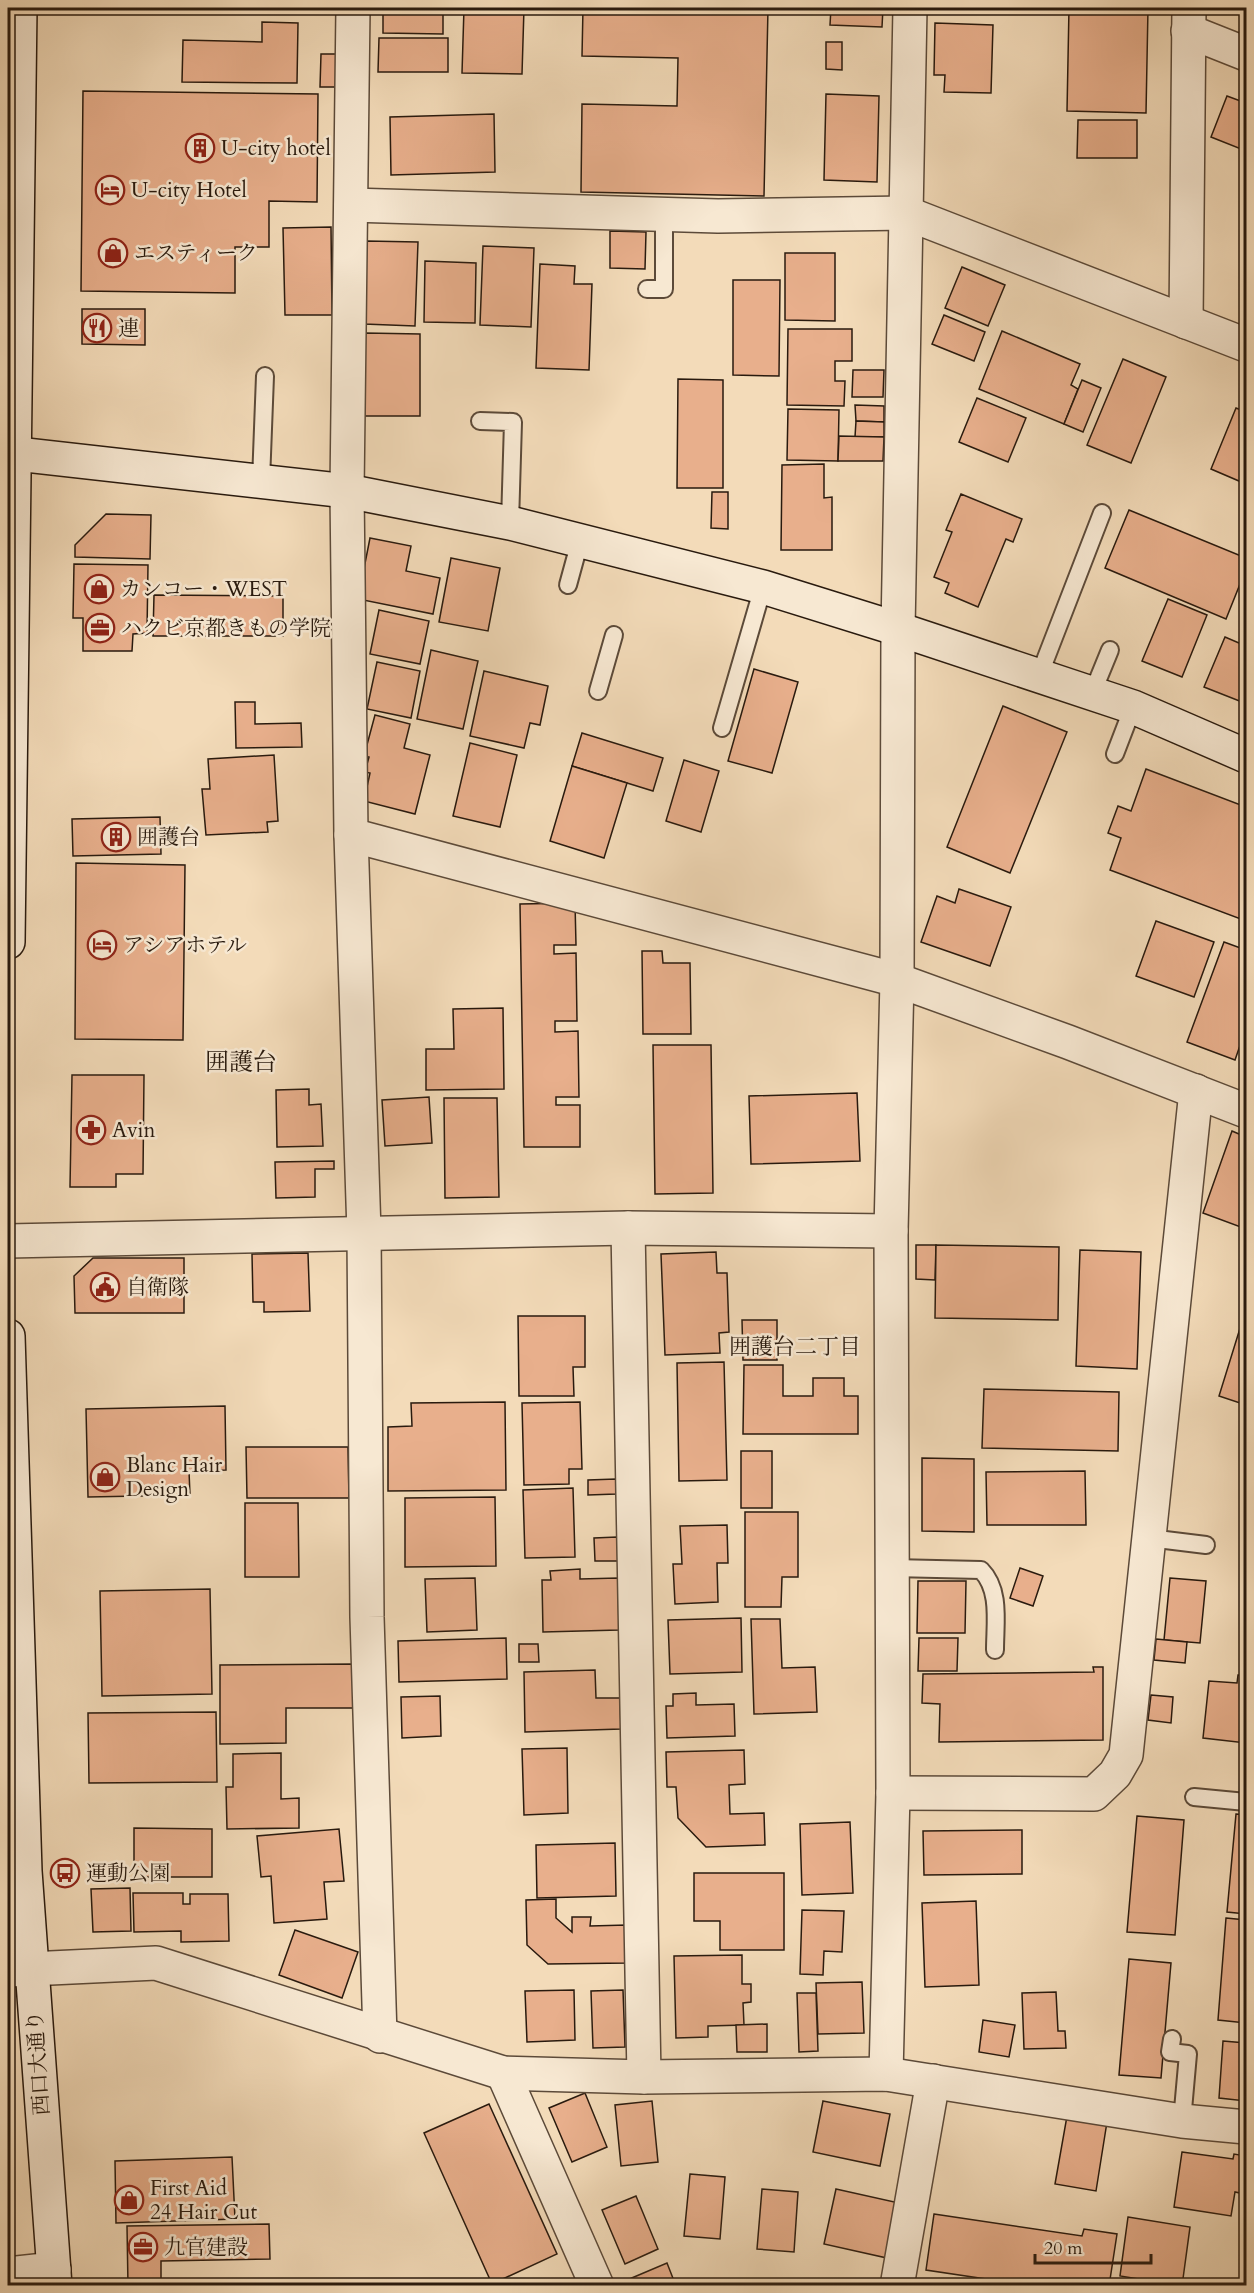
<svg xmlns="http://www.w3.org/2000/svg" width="1254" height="2293" font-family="Cardo,'Noto Serif JP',serif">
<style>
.building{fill:#e8af8c;stroke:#291a0e;stroke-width:1.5}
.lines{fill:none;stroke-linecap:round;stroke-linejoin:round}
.lane-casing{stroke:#5c4a39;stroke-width:20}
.street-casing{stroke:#5c4a39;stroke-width:36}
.secondary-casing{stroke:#291a0e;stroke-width:36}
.lane{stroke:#f7e8d2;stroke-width:16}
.street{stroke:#f7e8d2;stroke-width:33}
.secondary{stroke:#f7e8d2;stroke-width:33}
.labels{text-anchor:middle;stroke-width:5;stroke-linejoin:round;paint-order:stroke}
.poi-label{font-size:21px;fill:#291a0e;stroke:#f7e8d2;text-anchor:start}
.street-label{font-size:21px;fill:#291a0e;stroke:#f7e8d2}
.neighbourhood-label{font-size:22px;fill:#291a0e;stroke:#f7e8d2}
.quarter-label{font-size:24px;fill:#291a0e;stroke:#f7e8d2}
</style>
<rect width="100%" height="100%" fill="#f3dbb9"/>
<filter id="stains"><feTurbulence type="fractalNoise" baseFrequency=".00333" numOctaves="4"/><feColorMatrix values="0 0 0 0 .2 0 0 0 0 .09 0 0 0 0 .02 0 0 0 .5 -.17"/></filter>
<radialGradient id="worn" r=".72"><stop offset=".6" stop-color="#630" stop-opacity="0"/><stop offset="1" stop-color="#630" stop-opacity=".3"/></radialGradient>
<g class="building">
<path d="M383,8H443V34L383,33Z"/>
<path d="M464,8H524L522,74L462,73Z"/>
<path d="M583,8H768L764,196L581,192L582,104L677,106L678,58L582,56Z"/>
<path d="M831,8H883L882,27L830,25Z"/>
<path d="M1069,8H1148L1146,113L1067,111Z"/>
<path d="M262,22L298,23L297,83L182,82L183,40L262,42Z"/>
<path d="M935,23L993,25L991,93L944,92L945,75H934Z"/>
<path d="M379,38H448V72H378Z"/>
<path d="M826,42H842V70L826,69Z"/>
<path d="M321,54H342V87H320Z"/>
<path d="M83,91L318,94L317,202L269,201V247H235V293L81,291Z"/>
<path d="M826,94L879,96L877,182L824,180Z"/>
<path d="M1227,96L1246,103V151L1211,137Z"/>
<path d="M494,114L495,172L391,175L390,117Z"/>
<path d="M1078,120H1137V158H1077Z"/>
<path d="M331,227L332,315H285L283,228Z"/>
<path d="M610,231L646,232L645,269L610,268Z"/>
<path d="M366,241L418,242L415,326L364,324Z"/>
<path d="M483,246L534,248L531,327L480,325Z"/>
<path d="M785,253H835V321L785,320Z"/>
<path d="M425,261L476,263L475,323L424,322Z"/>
<path d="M540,264L575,266L574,284H592L589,370L536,368Z"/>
<path d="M962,267L1005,285L988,326L945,308Z"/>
<path d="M733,280H780L779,376L733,375Z"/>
<path d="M82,309H145V345L82,344Z"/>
<path d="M944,315L985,332L974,361L932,344Z"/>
<path d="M788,329H852V361H835V381H845L844,406L787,405Z"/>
<path d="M1002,331L1080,364L1071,385L1078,389L1064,424L979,389Z"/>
<path d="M365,333L420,334V416H364Z"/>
<path d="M1123,359L1166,377L1131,463L1087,445Z"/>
<path d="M853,370H884L883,397H852Z"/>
<path d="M678,379L723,380V488H677Z"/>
<path d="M1082,380L1101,388L1083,432L1064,424Z"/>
<path d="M977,398L1026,418L1008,462L959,442Z"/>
<path d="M855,405L884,406V422L856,421Z"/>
<path d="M1236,408L1246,412V484L1211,469Z"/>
<path d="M788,409L839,410L838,461L787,460Z"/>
<path d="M856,421L884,422V437H855Z"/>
<path d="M839,436L884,437L883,461H838Z"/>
<path d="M824,464V498L832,497V550H781L782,465Z"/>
<path d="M712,492H728V529L711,528Z"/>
<path d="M961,494L1022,519L1013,542L1006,539L978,607L945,593L949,583L934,577L952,532L946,530Z"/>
<path d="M1129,510L1246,558V569L1226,619L1105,568Z"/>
<path d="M106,514L151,515L150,559L75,557V545Z"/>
<path d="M370,538L411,546L406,571L440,578L433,614L358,599Z"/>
<path d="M451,558L500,568L488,631L439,622Z"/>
<path d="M74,564L148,565L147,633L133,634L132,651H83V618H73Z"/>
<path d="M154,595L283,596V636H153Z"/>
<path d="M1168,599L1207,615L1182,677L1142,661Z"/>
<path d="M379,610L429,621L420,664L370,654Z"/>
<path d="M1225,637L1246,646V690L1242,702L1204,687Z"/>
<path d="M431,650L478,661L463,729L417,719Z"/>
<path d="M377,662L420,671L411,718L367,709Z"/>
<path d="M754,669L798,682L772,773L728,761Z"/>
<path d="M484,671L548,686L540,725L530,723L524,748L470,736Z"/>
<path d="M235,702H255V724L301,723L302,747L236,748Z"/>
<path d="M1003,706L1067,732L1010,873L947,847Z"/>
<path d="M375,715L410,724L404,748L430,755L415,814L364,801L370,773L365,772L369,757L364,756Z"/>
<path d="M582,733L663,758L653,791L572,766Z"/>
<path d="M470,743L517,755L500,827L453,816Z"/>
<path d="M274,755L278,821L267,822L268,832L206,835L202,789H210L208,759Z"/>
<path d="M684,760L719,771L701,832L666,821Z"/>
<path d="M572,766L627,783L604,858L550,841Z"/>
<path d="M1146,769L1246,807V921L1110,870L1121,838L1108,833L1118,806L1131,811Z"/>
<path d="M160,817L161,854L73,856L72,819Z"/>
<path d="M76,863L185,865L183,1040L75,1039Z"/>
<path d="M959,889L1011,907L990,966L921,942L937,896L955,903Z"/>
<path d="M575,903L576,945H554V954L576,953L577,1021H555V1032L578,1031L579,1097H556V1105H580V1147H524L520,904Z"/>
<path d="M1156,921L1214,942L1194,997L1136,976Z"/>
<path d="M1224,942L1246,950V1028L1235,1060L1187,1042Z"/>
<path d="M642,951H662L663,963H690L691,1034H643Z"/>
<path d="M503,1008L504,1089L426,1090V1049H454L453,1009Z"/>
<path d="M653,1045H711L713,1193L655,1194Z"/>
<path d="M72,1075H144L143,1174H116V1187H70Z"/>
<path d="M309,1089V1105L321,1104L323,1146L277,1147L276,1090Z"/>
<path d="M857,1093L860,1161L751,1164L749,1096Z"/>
<path d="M429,1097L432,1143L385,1146L382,1100Z"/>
<path d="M444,1098H497L499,1197L445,1198Z"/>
<path d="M1232,1131L1246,1137V1229L1203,1213Z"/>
<path d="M334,1161V1169H315V1197L276,1198L275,1162Z"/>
<path d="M916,1245H936L935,1280L916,1279Z"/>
<path d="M936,1245L1059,1247L1058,1320L935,1318Z"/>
<path d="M1080,1250L1141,1252L1137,1369L1076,1366Z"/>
<path d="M716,1252L717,1273H727L729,1332L719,1333L720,1353L665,1355L661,1254Z"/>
<path d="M308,1253L310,1311L264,1312V1302H253L252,1254Z"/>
<path d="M93,1258H184V1313H75L74,1276Z"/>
<path d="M1246,1309V1405L1219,1396Z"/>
<path d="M518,1316H585V1367H573L574,1396H519Z"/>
<path d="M742,1320H777V1360H743Z"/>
<path d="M724,1362L727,1480L679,1481L677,1363Z"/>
<path d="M744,1365H783V1396H813V1378H844V1396H858V1434H743Z"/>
<path d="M984,1389L1119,1392L1118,1451L982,1448Z"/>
<path d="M505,1402L506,1490L388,1491V1427L412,1426L411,1403Z"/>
<path d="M580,1402L582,1469H569V1484L524,1485L522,1403Z"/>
<path d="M225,1406L226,1470L189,1471L190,1495L88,1497L86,1409Z"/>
<path d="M246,1447H348L349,1498H247Z"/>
<rect x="741" y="1451" width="31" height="57"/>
<path d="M922,1458L974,1459V1532L922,1531Z"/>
<path d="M1085,1471L1086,1525H987L986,1472Z"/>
<path d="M616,1479V1494L588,1495V1480Z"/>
<path d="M573,1488L575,1557L525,1558L523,1490Z"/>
<path d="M495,1497L496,1566L405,1567V1498Z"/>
<path d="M245,1503H298L299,1577H245Z"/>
<path d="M745,1512H798V1577H782L781,1607H745Z"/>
<path d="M727,1525L728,1563H717L718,1602L675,1604L673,1564H682L680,1526Z"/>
<path d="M617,1537L619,1561H595L594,1538Z"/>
<path d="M1020,1568L1043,1576L1033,1606L1010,1598Z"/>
<path d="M580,1569V1579L618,1578L619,1630L543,1632L542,1580H551L550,1571Z"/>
<path d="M475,1578L477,1630L427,1632L425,1579Z"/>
<path d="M1170,1578L1206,1581L1200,1643L1164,1640Z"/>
<path d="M918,1581H966L965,1633H917Z"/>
<path d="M210,1589L212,1694L102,1696L100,1591Z"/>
<path d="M741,1618L742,1672L670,1674L668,1620Z"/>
<path d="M751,1619H780L782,1668L815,1667L817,1712L754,1714Z"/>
<path d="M506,1638L507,1679L399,1682L398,1641Z"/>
<path d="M919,1638H958L957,1671H918Z"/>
<path d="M1156,1639L1187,1642L1185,1663L1154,1660Z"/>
<path d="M519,1644H538L539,1662H519Z"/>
<path d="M354,1664L355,1708H286V1743L220,1744V1665Z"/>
<path d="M1093,1667H1103V1740L939,1742L940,1704L922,1703L923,1674L1094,1672Z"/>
<path d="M595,1670L596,1698H620L621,1729L525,1732L524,1672Z"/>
<path d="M1238,1675L1246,1676V1743L1203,1738L1209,1681L1237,1683Z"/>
<path d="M696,1693V1705L734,1704L735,1736L667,1738L666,1706H673V1694Z"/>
<path d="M1151,1695L1173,1697L1171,1723L1148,1720Z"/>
<path d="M440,1696L441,1736L402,1738L401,1697Z"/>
<path d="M216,1712L217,1782L89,1783L88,1713Z"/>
<path d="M567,1748L568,1813L524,1815L522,1749Z"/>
<path d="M744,1750L745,1784L729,1785L730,1814L764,1813L765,1845L706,1847L678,1818L676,1787H667L666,1752Z"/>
<path d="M281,1753V1799L299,1798V1828L227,1829L226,1787H233V1754Z"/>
<path d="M1236,1814L1246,1815V1914L1227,1912Z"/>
<path d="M1137,1816L1184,1820L1175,1935L1127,1932Z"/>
<path d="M850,1822L853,1893L802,1895L800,1824Z"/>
<path d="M134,1828L212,1829V1877H134Z"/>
<path d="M339,1829L344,1881L324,1882L327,1919L274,1923L271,1876L261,1877L257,1836Z"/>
<path d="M1022,1830V1874L924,1875L923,1831Z"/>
<path d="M615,1843L616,1896L537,1898L536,1845Z"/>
<path d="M694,1873H784V1950H720V1921H694Z"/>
<path d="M130,1888L131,1931L93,1932L91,1889Z"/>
<path d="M133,1893H183V1904H190V1894H228L229,1941L181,1942V1931L134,1932Z"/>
<path d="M556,1899V1918L572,1932V1917H591L590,1926L627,1925V1963L548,1964L527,1945L526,1900Z"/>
<path d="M976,1901L979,1985L925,1987L922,1903Z"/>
<path d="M802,1910L844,1911L842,1952L824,1951L823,1975L800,1974Z"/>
<path d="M1226,1918L1246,1920V2023L1218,2020Z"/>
<path d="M295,1930L358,1952L342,1998L279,1975Z"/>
<path d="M742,1955V1984H751V2002L743,2003L744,2025L708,2026V2037L676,2038L674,1956Z"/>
<path d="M1129,1959L1171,1963L1161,2078L1119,2075Z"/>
<path d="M862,1982L864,2033L818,2034L816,1983Z"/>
<path d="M574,1990L575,2040L527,2042L525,1991Z"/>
<path d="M623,1990L625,2047L593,2048L591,1991Z"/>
<path d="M1056,1992L1058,2031H1065L1066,2048L1024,2049L1022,1993Z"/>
<path d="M797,1993H816L818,2051L799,2052Z"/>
<path d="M983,2020L1015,2025L1009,2057L979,2052Z"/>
<path d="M767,2024V2052H737L736,2025Z"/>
<path d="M1223,2041L1246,2043V2101L1219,2098Z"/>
<path d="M585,2093L607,2147L572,2162L549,2108Z"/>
<path d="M652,2101L658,2162L621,2166L615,2105Z"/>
<path d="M823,2101L890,2114L880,2166L813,2152Z"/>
<path d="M489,2104L557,2254L492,2284L424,2133Z"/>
<path d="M1067,2116L1107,2122L1096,2191L1055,2184Z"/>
<path d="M1182,2152L1233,2159L1234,2154L1246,2156L1240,2193L1235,2192L1231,2216L1174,2207Z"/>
<path d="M232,2157L235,2219L116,2223L115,2161Z"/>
<path d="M690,2174L725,2177L720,2239L684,2236Z"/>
<path d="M762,2189L798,2192L794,2252L757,2249Z"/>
<path d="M836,2189L899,2203L887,2258L824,2244Z"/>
<path d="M636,2196L658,2249L625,2264L602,2210Z"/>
<path d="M934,2214L1082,2236L1084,2229L1117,2234L1109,2286H1033L926,2270Z"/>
<path d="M1128,2217L1190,2227L1182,2286L1120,2276Z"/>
<path d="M269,2224L270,2259L161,2261V2286H128L127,2226Z"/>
<path d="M667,2263L676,2286H629L627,2280Z"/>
<path d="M845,2279L885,2286H844Z"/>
<path d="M927,2279L973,2286H926Z"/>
</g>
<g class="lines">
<g class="lane-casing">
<g id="lane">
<path d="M647,289H664V214"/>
<path d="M480,421L513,422L510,523"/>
<path d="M261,481L265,376"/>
<path d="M568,585L580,541"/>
<path d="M1039,676L1102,513"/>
<path d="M598,691L614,635"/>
<path d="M1092,694L1110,650"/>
<path d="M722,728L763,587"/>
<path d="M1115,754L1133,707"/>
<path d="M1149,1538L1206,1545"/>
<path d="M892,1568L981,1570C1001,1590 995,1623 995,1650"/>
<path d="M1194,1797L1246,1802"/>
<path d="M1172,2039L1170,2052L1188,2054L1182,2121"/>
</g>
</g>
<g class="street-casing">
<g id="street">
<path d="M353,8L347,491L351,835L364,1232L367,1617L380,2036"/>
<path d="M1188,31L1246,54"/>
<path d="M351,205L718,216L906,213L1246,345"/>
<path d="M1186,322L1189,8"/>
<path d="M351,835L897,980L1068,1042L1246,1111"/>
<path d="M628,1228L644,2077"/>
<path d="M8,1241L628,1228L891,1231"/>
<path d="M893,1793L1094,1794L1115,1774L1126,1755L1196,1091"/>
<path d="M8,1970L156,1963L503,2073L644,2077L886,2074L1182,2121L1246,2127"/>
<path d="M503,2073L597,2286"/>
<path d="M886,2074L893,1793L891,1231L897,980L898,629L910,8"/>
<path d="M8,2274L54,2269"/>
<path d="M897,2286L933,2081"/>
</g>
</g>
<g class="secondary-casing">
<g id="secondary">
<path d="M8,453L347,491L510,523L763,587L898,629L1133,707L1246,756"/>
<path d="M8,942L20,8"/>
<path d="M8,1336L25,1871L55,2286"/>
</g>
</g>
<use href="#lane" class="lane"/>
<use href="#street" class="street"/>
<use href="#secondary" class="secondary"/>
</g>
<defs>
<g id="building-ring" transform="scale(1.5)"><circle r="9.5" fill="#f7e8d2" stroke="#8f2418" stroke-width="1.5"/><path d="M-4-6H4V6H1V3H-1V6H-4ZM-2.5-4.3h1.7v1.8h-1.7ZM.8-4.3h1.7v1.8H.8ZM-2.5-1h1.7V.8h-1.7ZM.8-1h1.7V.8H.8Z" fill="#8f2418"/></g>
<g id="hotel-ring" transform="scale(1.5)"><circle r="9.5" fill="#f7e8d2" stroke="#8f2418" stroke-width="1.5"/><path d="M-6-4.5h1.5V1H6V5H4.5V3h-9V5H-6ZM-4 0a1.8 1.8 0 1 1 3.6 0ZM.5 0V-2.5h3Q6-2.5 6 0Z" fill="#8f2418"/></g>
<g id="shop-ring" transform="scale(1.5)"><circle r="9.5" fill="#f7e8d2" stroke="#8f2418" stroke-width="1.5"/><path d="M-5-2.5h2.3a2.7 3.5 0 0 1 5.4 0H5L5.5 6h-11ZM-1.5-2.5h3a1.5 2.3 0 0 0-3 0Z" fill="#8f2418"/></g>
<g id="restaurant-ring" transform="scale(1.5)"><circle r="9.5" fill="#f7e8d2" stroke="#8f2418" stroke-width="1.5"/><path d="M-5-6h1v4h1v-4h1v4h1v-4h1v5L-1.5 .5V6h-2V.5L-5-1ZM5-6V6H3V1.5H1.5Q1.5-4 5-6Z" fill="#8f2418"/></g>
<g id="office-ring" transform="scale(1.5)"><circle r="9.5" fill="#f7e8d2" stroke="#8f2418" stroke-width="1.5"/><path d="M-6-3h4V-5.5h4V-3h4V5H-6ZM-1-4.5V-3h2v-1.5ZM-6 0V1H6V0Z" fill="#8f2418"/></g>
<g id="pharmacy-ring" transform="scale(1.5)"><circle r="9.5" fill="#f7e8d2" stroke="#8f2418" stroke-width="1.5"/><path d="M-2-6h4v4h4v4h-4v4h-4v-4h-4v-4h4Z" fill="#8f2418"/></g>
<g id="civic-ring" transform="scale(1.5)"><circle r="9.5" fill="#f7e8d2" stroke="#8f2418" stroke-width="1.5"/><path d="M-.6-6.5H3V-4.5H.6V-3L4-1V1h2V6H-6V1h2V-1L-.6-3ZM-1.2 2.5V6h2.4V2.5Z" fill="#8f2418"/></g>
<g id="bus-ring" transform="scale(1.5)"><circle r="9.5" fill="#f7e8d2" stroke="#8f2418" stroke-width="1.5"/><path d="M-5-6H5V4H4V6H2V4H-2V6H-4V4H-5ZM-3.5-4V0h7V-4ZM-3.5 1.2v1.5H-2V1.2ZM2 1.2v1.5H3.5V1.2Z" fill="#8f2418"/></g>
</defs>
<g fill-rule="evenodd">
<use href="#building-ring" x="200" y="148"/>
<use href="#hotel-ring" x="110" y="190"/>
<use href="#shop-ring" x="113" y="253"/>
<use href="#restaurant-ring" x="97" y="328"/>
<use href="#shop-ring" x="99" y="589"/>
<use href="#office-ring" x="100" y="628"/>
<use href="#building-ring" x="116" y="837"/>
<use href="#hotel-ring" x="102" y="945"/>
<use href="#pharmacy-ring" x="91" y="1130"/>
<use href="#civic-ring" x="105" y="1287"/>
<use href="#shop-ring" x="105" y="1477"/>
<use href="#bus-ring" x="65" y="1873"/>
<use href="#shop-ring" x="129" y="2200"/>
<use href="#office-ring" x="143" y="2247"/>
</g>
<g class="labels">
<g class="poi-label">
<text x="221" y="155">U-city hotel</text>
<text x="131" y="197">U-city Hotel</text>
<text x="134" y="260">エスティーク</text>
<text x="118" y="335">連</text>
<text x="120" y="596">カンコー・WEST</text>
<text x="121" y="635">ハクビ京都きもの学院</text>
<text x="137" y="844">囲護台</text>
<text x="123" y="952">アシアホテル</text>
<text x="112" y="1137">Avin</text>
<text x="126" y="1294">自衛隊</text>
<text x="126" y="1472">Blanc Hair<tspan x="126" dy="24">Design</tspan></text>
<text x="86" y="1880">運動公園</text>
<text x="150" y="2195">First Aid<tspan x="150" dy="24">24 Hair Cut</tspan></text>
<text x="164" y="2254">九官建設</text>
</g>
<g class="street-label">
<text transform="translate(38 2063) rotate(-94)" y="7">西口大通り</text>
</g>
<g class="neighbourhood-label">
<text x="795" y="1354">囲護台二丁目</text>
</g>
<g class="quarter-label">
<text x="241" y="1070">囲護台</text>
</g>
</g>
<rect width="1254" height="2293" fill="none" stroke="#f3dbb9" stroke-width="30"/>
<rect x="9" y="9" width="1236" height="2275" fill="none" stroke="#291a0e" stroke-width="3"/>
<rect x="15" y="15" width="1224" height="2263" fill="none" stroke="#291a0e" stroke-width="1.5"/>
<path d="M1035 2254v9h116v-9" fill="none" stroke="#291a0e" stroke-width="3"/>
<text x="1044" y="2254" font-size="18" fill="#291a0e" stroke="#f7e8d2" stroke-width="4.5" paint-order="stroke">20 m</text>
<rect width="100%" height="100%" filter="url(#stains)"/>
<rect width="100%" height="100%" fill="url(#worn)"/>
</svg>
